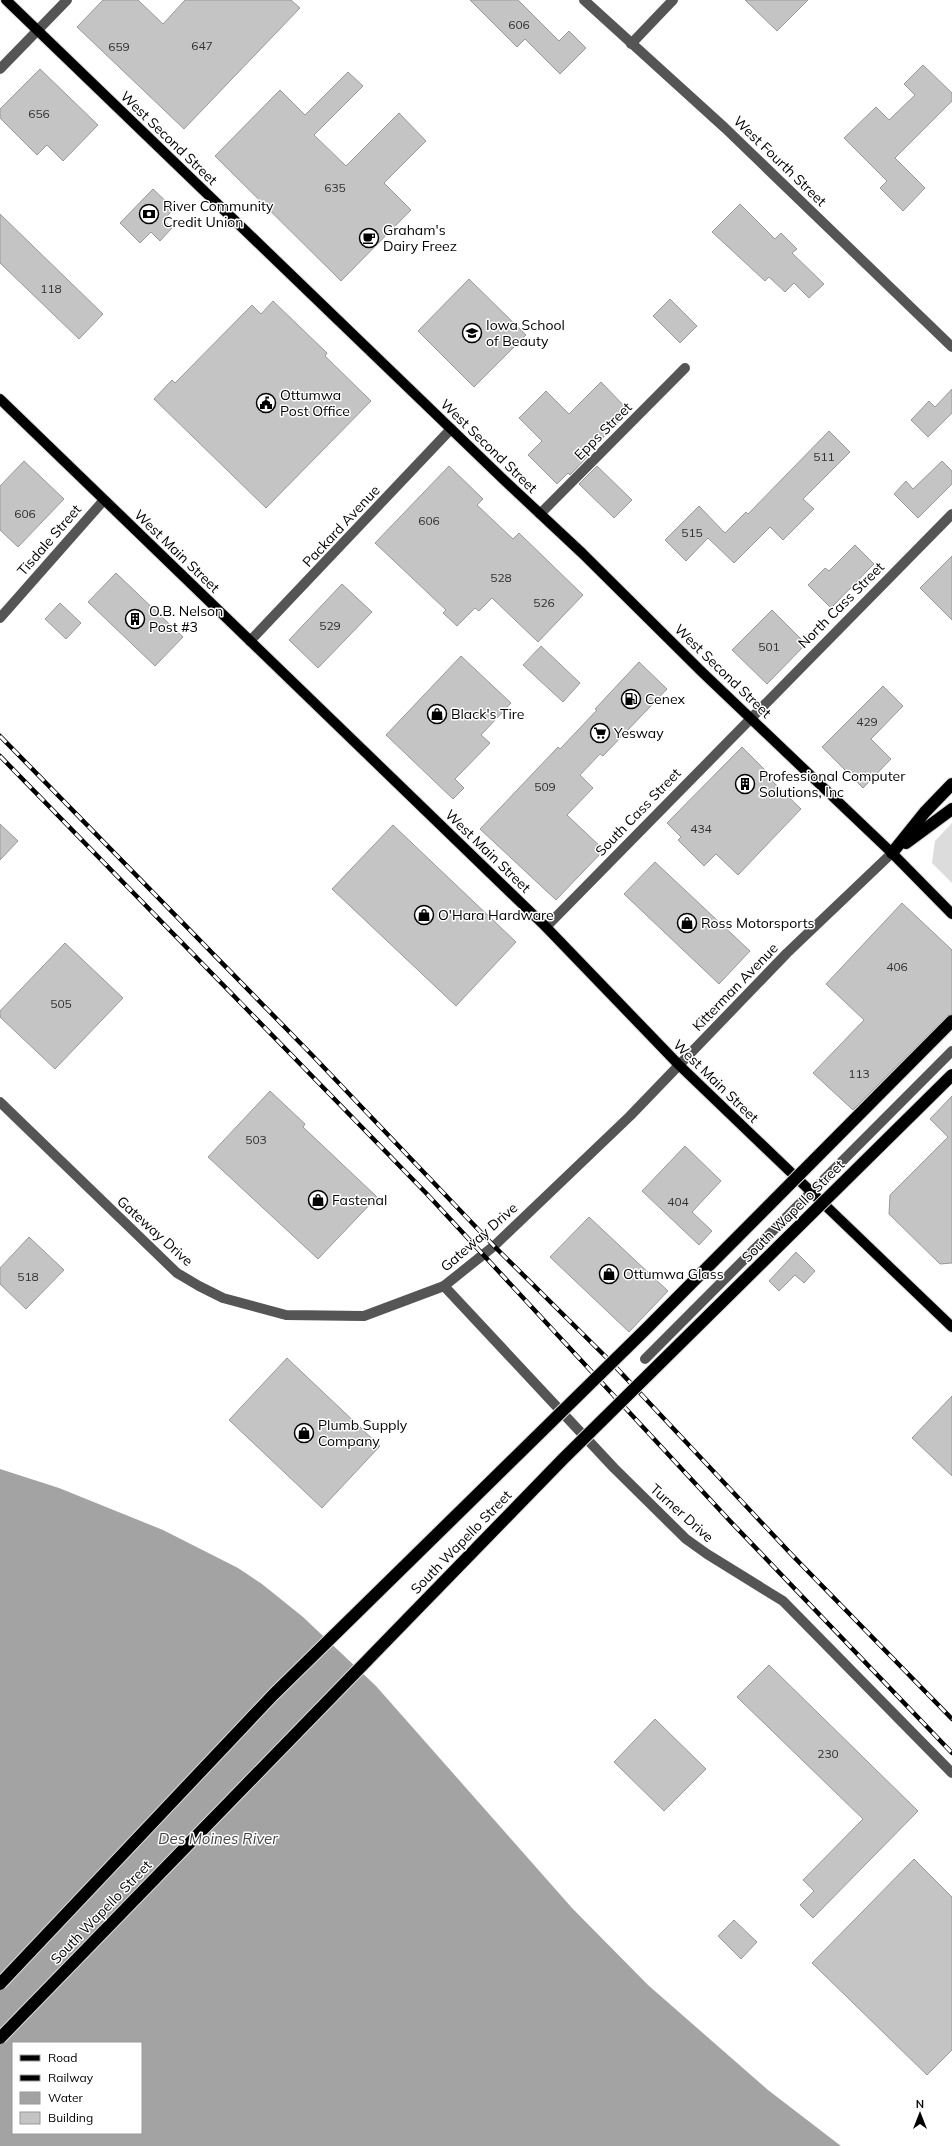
<svg xmlns="http://www.w3.org/2000/svg" width="952" height="2146" font-family="Mulish,sans-serif">
<style>
.green{fill:#dcdcdc}
.water{fill:#a3a3a3;fill-rule:evenodd}
.building{fill:#c4c4c4;stroke:#999}
.lines{fill:none;stroke-linecap:round;stroke-linejoin:round}
.major-casing{stroke:#dbdbdb;stroke-width:12}
.highway-casing{stroke:#dbdbdb;stroke-width:14}
.minor{stroke:#555;stroke-width:10}
.major{stroke:#000;stroke-width:10}
.highway{stroke:#000;stroke-width:12}
.rail-casing{stroke:#000;stroke-width:4.5}
.rail{stroke:#fff;stroke-width:3;stroke-dasharray:9;stroke-linecap:butt}
.highway-bridge-casing{stroke:#dbdbdb;stroke-width:14;stroke-linecap:butt}
.highway-bridge{stroke:#000;stroke-width:12}
.labels{text-anchor:middle;stroke-width:3;stroke-linejoin:round;paint-order:stroke}
.number-label{font-size:12px;fill:#313131}
.street-label{font-size:14px;fill:#000;stroke:#fff}
.poi-label{font-size:14px;fill:#000;stroke:#fff;text-anchor:start}
.water-label{font-size:15px;font-style:italic;fill:#444;stroke:#fff}
</style>
<rect width="100%" height="100%" fill="#fff"/>
<path class="green" d="M952,823V883L932,863L935,841Z"/>
<path class="water" d="M0,1469L59,1488L163,1530L238,1568L262,1584L303,1617L376,1686L572,1908L648,1985L768,2090L841,2146H0ZM13,2043H141V2133H13Z"/>
<g class="building">
<path d="M103,0H138L163,24L185,0H291L300,8L184,129L77,27Z"/>
<path d="M470,0H518L559,41L569,31L586,48L560,74L525,39L517,47Z"/>
<path d="M745,0H808L777,31Z"/>
<path d="M923,65L952,93V101L895,158L925,188L903,211L880,188L887,181L844,138L876,107L889,120L915,95L904,84Z"/>
<path d="M40,69L98,125L63,161L47,145L37,155L0,118V109Z"/>
<path d="M348,72L363,86L314,135L346,166L399,113L426,141L384,183L411,210L341,281L215,156L280,90L305,115Z"/>
<path d="M153,189L174,209L163,220L172,228L160,241L151,232L140,243L120,223Z"/>
<path d="M740,204L775,239L781,233L797,249L792,253L824,284L809,298L794,283L785,292L769,277L765,281L712,232Z"/>
<path d="M0,214L103,314L79,339L0,263Z"/>
<path d="M469,279L526,335L474,387L418,331Z"/>
<path d="M670,299L697,326L680,343L653,316Z"/>
<path d="M273,301L327,353L325,356L371,401L266,508L154,399L172,380L175,383L252,305L261,314Z"/>
<path d="M601,382L629,411L586,455L588,456L570,475L568,473L557,484L528,455L542,441L519,418L546,391L569,414Z"/>
<path d="M952,389V413L928,437L911,420L929,401L935,407Z"/>
<path d="M829,431L850,452L803,499L814,509L783,540L770,527L734,563L708,538L686,561L665,540L699,506L725,533L746,512L748,514Z"/>
<path d="M24,461L64,499L18,547L0,530V486Z"/>
<path d="M942,461L952,471V484L918,518L894,494L906,481L913,489Z"/>
<path d="M449,466L483,499L477,505L513,539L519,533L583,595L538,642L492,598L479,611L475,608L457,626L443,613L446,610L375,543Z"/>
<path d="M597,466L632,500L614,518L579,484Z"/>
<path d="M855,545L874,564L831,608L808,585L825,568L829,571Z"/>
<path d="M952,556V620L920,588Z"/>
<path d="M116,573L183,637L155,666L88,602Z"/>
<path d="M342,584L372,612L318,668L289,640Z"/>
<path d="M60,603L81,623L66,639L45,619Z"/>
<path d="M772,610L806,644L767,684L732,650Z"/>
<path d="M541,646L580,683L563,702L523,665Z"/>
<path d="M461,656L511,703L481,735L490,743L455,779L464,788L453,799L386,735Z"/>
<path d="M639,662L667,689L603,756L600,754L580,775L593,788L567,815L604,850L556,900L480,829L558,747L560,749L597,710L595,709Z"/>
<path d="M883,686L903,706L871,739L891,759L863,788L822,747Z"/>
<path d="M742,747L770,775L768,777L801,809L738,875L716,854L704,866L678,840L681,837L667,823Z"/>
<path d="M0,824L18,841L0,860Z"/>
<path d="M393,825L516,942L456,1006L332,889Z"/>
<path d="M655,862L750,951L719,984L624,894Z"/>
<path d="M902,903L952,950V1014L947,1016L853,1110L813,1073L864,1020L826,984Z"/>
<path d="M65,943L123,998L55,1069L0,1017V1011Z"/>
<path d="M270,1091L305,1124L303,1127L377,1197L318,1259L208,1157Z"/>
<path d="M952,1096V1263L940,1264L889,1214L890,1195L948,1137L930,1119Z"/>
<path d="M685,1146L721,1181L692,1212L712,1231L699,1245L642,1191Z"/>
<path d="M589,1217L668,1291L629,1332L550,1257Z"/>
<path d="M29,1237L64,1270L26,1309L0,1284V1268Z"/>
<path d="M796,1252L815,1271L804,1283L795,1275L779,1291L769,1281Z"/>
<path d="M287,1358L380,1446L322,1508L229,1420Z"/>
<path d="M952,1396V1476L912,1438Z"/>
<path d="M769,1665L918,1811L813,1918L800,1905L814,1891L803,1880L863,1819L737,1697Z"/>
<path d="M655,1719L706,1769L664,1811L614,1762Z"/>
<path d="M914,1859L952,1897V2050L927,2075L812,1963Z"/>
<path d="M734,1920L757,1942L741,1959L718,1936Z"/>
</g>
<g class="lines">
<g class="major-casing">
<g id="major">
<path d="M6,0L504,480L582,553L703,673L892,853L952,914"/>
<path d="M0,399L546,927L679,1065L952,1327"/>
</g>
</g>
<g class="highway-casing">
<g id="highway">
<path d="M906,843L952,809"/>
<path d="M892,853L925,812L952,784"/>
</g>
</g>
<g class="minor">
<path d="M584,0L725,128L952,347"/>
<path d="M631,44L673,0"/>
<path d="M0,69L67,0"/>
<path d="M540,514L685,368"/>
<path d="M0,618L104,500"/>
<path d="M250,641L451,429"/>
<path d="M546,927L952,514"/>
<path d="M0,1102L177,1273L199,1286L223,1298L286,1315L364,1316L444,1286L494,1246L630,1116L787,953L892,853"/>
<path d="M444,1286L614,1468L686,1539L707,1554L783,1601L952,1773"/>
<path d="M645,1359L952,1051"/>
</g>
<use href="#major" class="major"/>
<use href="#highway" class="highway"/>
<g class="rail-casing">
<g id="rail">
<path d="M0,736L312,1055L494,1246L609,1360L792,1555L952,1719"/>
<path d="M0,756L426,1193L730,1521L952,1753"/>
</g>
</g>
<use href="#rail" class="rail"/>
<g class="highway-bridge-casing">
<g id="highway-bridge">
<path d="M0,1984L273,1695L646,1329L952,1021"/>
<path d="M0,2038L563,1459L952,1075"/>
</g>
</g>
<use href="#highway-bridge" class="highway-bridge"/>
</g>
<defs>
<g id="bank-ring" transform="scale(1)"><circle r="9.5" fill="#fff" stroke="#000" stroke-width="1.5"/><path d="M-6-4H6V4H-6ZM0-2.3a2.3 2.3 0 1 0 0 4.6a2.3 2.3 0 1 0 0-4.6Z" fill="#000"/></g>
<g id="cafe-ring" transform="scale(1)"><circle r="9.5" fill="#fff" stroke="#000" stroke-width="1.5"/><path d="M-5.5-4.5H6V0H3Q3 3.5 0 3.5H-2.5Q-5.5 3.5-5.5 0ZM3-3.2v2h1.7v-2ZM-6 4.5H4V6H-6Z" fill="#000"/></g>
<g id="school-ring" transform="scale(1)"><circle r="9.5" fill="#fff" stroke="#000" stroke-width="1.5"/><path d="M0-5L7-2L0 1L-7-2ZM-4 1L0 2.5L4 1V4Q0 6-4 4Z" fill="#000"/></g>
<g id="civic-ring" transform="scale(1)"><circle r="9.5" fill="#fff" stroke="#000" stroke-width="1.5"/><path d="M-.6-6.5H3V-4.5H.6V-3L4-1V1h2V6H-6V1h2V-1L-.6-3ZM-1.2 2.5V6h2.4V2.5Z" fill="#000"/></g>
<g id="building-ring" transform="scale(1)"><circle r="9.5" fill="#fff" stroke="#000" stroke-width="1.5"/><path d="M-4-6H4V6H1V3H-1V6H-4ZM-2.5-4.3h1.7v1.8h-1.7ZM.8-4.3h1.7v1.8H.8ZM-2.5-1h1.7V.8h-1.7ZM.8-1h1.7V.8H.8Z" fill="#000"/></g>
<g id="fuel-ring" transform="scale(1)"><circle r="9.5" fill="#fff" stroke="#000" stroke-width="1.5"/><path d="M-5.5-6h7V0h2V4h1.3V-2.5L3-4.5l.8-.8L6-3V5H2.5V1h-1V6h-7ZM-4.2-4.7v3.2H.2V-4.7Z" fill="#000"/></g>
<g id="shop-ring" transform="scale(1)"><circle r="9.5" fill="#fff" stroke="#000" stroke-width="1.5"/><path d="M-5-2.5h2.3a2.7 3.5 0 0 1 5.4 0H5L5.5 6h-11ZM-1.5-2.5h3a1.5 2.3 0 0 0-3 0Z" fill="#000"/></g>
<g id="supermarket-ring" transform="scale(1)"><circle r="9.5" fill="#fff" stroke="#000" stroke-width="1.5"/><path d="M-6-5.5h2.5l.6 2H6L4.5 2H-2.5L-4.4-4H-6ZM-1.5 3.2a1.3 1.3 0 1 0 .1 0ZM3 3.2a1.3 1.3 0 1 0 .1 0Z" fill="#000"/></g>
</defs>
<g fill-rule="evenodd">
<use href="#bank-ring" x="149" y="214"/>
<use href="#cafe-ring" x="369" y="238"/>
<use href="#school-ring" x="472" y="333"/>
<use href="#civic-ring" x="266" y="403"/>
<use href="#building-ring" x="135" y="619"/>
<use href="#fuel-ring" x="631" y="699"/>
<use href="#shop-ring" x="437" y="714"/>
<use href="#supermarket-ring" x="600" y="733"/>
<use href="#building-ring" x="745" y="784"/>
<use href="#shop-ring" x="424" y="915"/>
<use href="#shop-ring" x="687" y="923"/>
<use href="#shop-ring" x="318" y="1200"/>
<use href="#shop-ring" x="609" y="1274"/>
<use href="#shop-ring" x="304" y="1433"/>
</g>
<g class="labels">
<g class="number-label">
<text x="519" y="29">606</text>
<text x="202" y="50">647</text>
<text x="119" y="51">659</text>
<text x="39" y="118">656</text>
<text x="335" y="192">635</text>
<text x="51" y="293">118</text>
<text x="824" y="461">511</text>
<text x="25" y="518">606</text>
<text x="429" y="525">606</text>
<text x="692" y="537">515</text>
<text x="501" y="582">528</text>
<text x="544" y="607">526</text>
<text x="330" y="630">529</text>
<text x="769" y="651">501</text>
<text x="867" y="726">429</text>
<text x="545" y="791">509</text>
<text x="701" y="833">434</text>
<text x="897" y="971">406</text>
<text x="61" y="1008">505</text>
<text x="859" y="1078">113</text>
<text x="256" y="1144">503</text>
<text x="678" y="1206">404</text>
<text x="28" y="1281">518</text>
<text x="828" y="1758">230</text>
</g>
<g class="street-label">
<text transform="translate(169 138) rotate(44)" y="5">West Second Street</text>
<text transform="translate(780 161) rotate(44)" y="5">West Fourth Street</text>
<text transform="translate(603 431) rotate(-45)" y="5">Epps Street</text>
<text transform="translate(489 446) rotate(44)" y="5">West Second Street</text>
<text transform="translate(341 526) rotate(-47)" y="5">Packard Avenue</text>
<text transform="translate(49 540) rotate(-49)" y="5">Tisdale Street</text>
<text transform="translate(177 551) rotate(44)" y="5">West Main Street</text>
<text transform="translate(841 605) rotate(-45)" y="5">North Cass Street</text>
<text transform="translate(723 671) rotate(44)" y="5">West Second Street</text>
<text transform="translate(638 812) rotate(-46)" y="5">South Cass Street</text>
<text transform="translate(488 851) rotate(44)" y="5">West Main Street</text>
<text transform="translate(735 987) rotate(-46)" y="5">Kitterman Avenue</text>
<text transform="translate(716 1081) rotate(44)" y="5">West Main Street</text>
<text transform="translate(793 1211) rotate(-45)" y="5">South Wapello Street</text>
<text transform="translate(155 1231) rotate(42)" y="5">Gateway Drive</text>
<text transform="translate(479 1237) rotate(-41)" y="5">Gateway Drive</text>
<text transform="translate(682 1513) rotate(42)" y="5">Turner Drive</text>
<text transform="translate(461 1542) rotate(-46)" y="5">South Wapello Street</text>
<text transform="translate(101 1912) rotate(-46)" y="5">South Wapello Street</text>
</g>
<g class="poi-label">
<text x="163" y="211">River Community<tspan x="163" dy="16">Credit Union</tspan></text>
<text x="383" y="235">Graham's<tspan x="383" dy="16">Dairy Freez</tspan></text>
<text x="486" y="330">Iowa School<tspan x="486" dy="16">of Beauty</tspan></text>
<text x="280" y="400">Ottumwa<tspan x="280" dy="16">Post Office</tspan></text>
<text x="149" y="616">O.B. Nelson<tspan x="149" dy="16">Post #3</tspan></text>
<text x="645" y="704">Cenex</text>
<text x="451" y="719">Black's Tire</text>
<text x="614" y="738">Yesway</text>
<text x="759" y="781">Professional Computer<tspan x="759" dy="16">Solutions, Inc</tspan></text>
<text x="438" y="920">O'Hara Hardware</text>
<text x="701" y="928">Ross Motorsports</text>
<text x="332" y="1205">Fastenal</text>
<text x="623" y="1279">Ottumwa Glass</text>
<text x="318" y="1430">Plumb Supply<tspan x="318" dy="16">Company</tspan></text>
</g>
<g class="water-label">
<text x="218" y="1844">Des Moines River</text>
</g>
</g>
<rect x="12" y="2042" width="130" height="92" fill="#ffffff" stroke="#999999"/>
<rect x="20" y="2055" width="20" height="6" fill="#000000" stroke="#999999"/>
<text x="48" y="2062" font-size="12" fill="#000000">Road</text>
<rect x="20" y="2075" width="20" height="6" fill="#000000" stroke="#999999"/>
<text x="48" y="2082" font-size="12" fill="#000000">Railway</text>
<rect x="20" y="2092" width="20" height="12" fill="#a3a3a3" stroke="#999999"/>
<text x="48" y="2102" font-size="12" fill="#000000">Water</text>
<rect x="20" y="2112" width="20" height="12" fill="#c4c4c4" stroke="#999999"/>
<text x="48" y="2122" font-size="12" fill="#000000">Building</text>
<g transform="translate(920 2114)" stroke="#ffffff" stroke-width="3" paint-order="stroke">
<path d="M0-3L7 15L0 10L-7 15Z" fill="#000000"/>
<text y="-6" font-size="11" font-weight="bold" text-anchor="middle" fill="#000000">N</text>
</g>
</svg>
